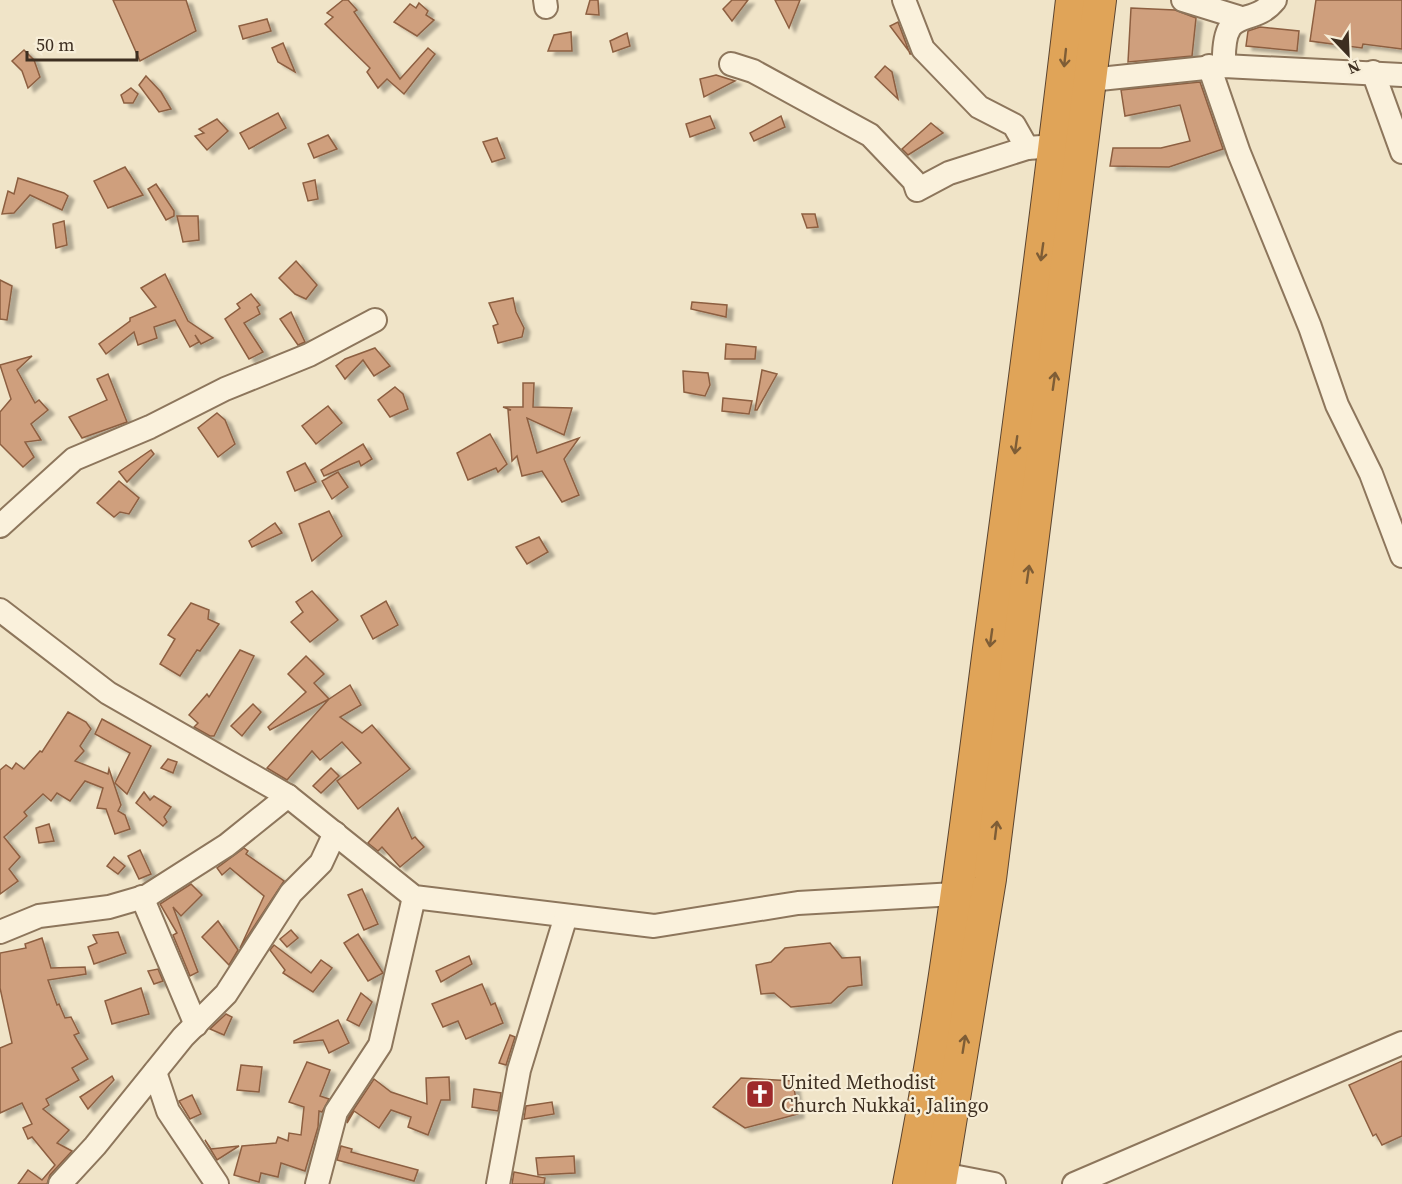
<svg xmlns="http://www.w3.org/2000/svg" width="1402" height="1184" font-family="'Source Serif 4',serif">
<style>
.building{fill:#cf9f7d;stroke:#8d5f41;stroke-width:1.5;filter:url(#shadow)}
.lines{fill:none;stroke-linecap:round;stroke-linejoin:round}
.minor-casing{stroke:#8d765c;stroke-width:26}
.highway-casing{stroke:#5b4430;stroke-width:34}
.minor{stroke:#faf1dc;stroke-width:22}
.highway{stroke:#e0a458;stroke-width:32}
.oneway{stroke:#7e5d36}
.labels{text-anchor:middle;stroke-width:4.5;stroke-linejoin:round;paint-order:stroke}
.poi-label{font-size:20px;fill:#3d2e20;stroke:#f7eed8;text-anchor:start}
</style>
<defs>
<filter id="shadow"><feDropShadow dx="6" dy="4" stdDeviation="1.5" flood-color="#0004"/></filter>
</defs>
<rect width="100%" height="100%" fill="#f0e4c8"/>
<g class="building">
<path d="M113,0H186L196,31L140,61Z"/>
<path d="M343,0H348L357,10L354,12L400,79L428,48L435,54L404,94L387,79L378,88L367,72L370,68L325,24L333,17L327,13Z"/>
<path d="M590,0H598L599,15L586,14Z"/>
<path d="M732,0H748L732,21L723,9Z"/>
<path d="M775,0H800L789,28Z"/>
<path d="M1316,0H1402V49L1363,44L1362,48L1310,41Z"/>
<path d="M419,3L428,11L426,15L434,20L417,36L394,22L410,4L416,8Z"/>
<path d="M1131,8L1175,10L1196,18L1192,56L1128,62Z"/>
<path d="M267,19L271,31L243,39L239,26Z"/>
<path d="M898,22L910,54H911L890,26Z"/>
<path d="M1260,27L1299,31L1297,51L1246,46L1248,31Z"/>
<path d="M571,32L572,51H548L554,35Z"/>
<path d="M627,33L630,46L613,52L610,41Z"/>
<path d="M283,43L295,72L278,62L272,48Z"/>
<path d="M24,50L34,60L40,77L28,88L22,71L12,61Z"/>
<path d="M885,66L892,72L898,99L875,77Z"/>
<path d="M716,75L735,81L704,97L700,79Z"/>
<path d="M146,76L161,92L171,109L159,112L139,85Z"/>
<path d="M1200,82L1223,149L1169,167L1110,166L1113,148H1161L1190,141L1180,105L1125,116L1121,90Z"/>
<path d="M131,88L138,94L133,103H124L121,95Z"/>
<path d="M278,113L286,128L249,149L240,133Z"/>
<path d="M710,116L715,128L690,137L686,124Z"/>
<path d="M781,116L785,127L754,141L750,133Z"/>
<path d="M217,119L228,131L207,150L195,136L204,133L199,129Z"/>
<path d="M931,123L943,133L908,155L902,149Z"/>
<path d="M328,135L337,149L314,158L308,144Z"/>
<path d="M497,138L505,158L492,162L483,142Z"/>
<path d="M125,167L143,195L108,208L94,181Z"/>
<path d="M18,178L64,193L68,196L62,210L30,195L14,213L2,214L8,191L14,194Z"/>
<path d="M315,180L318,199L308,201L303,183Z"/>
<path d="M156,184L174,211V216L166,220L148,189Z"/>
<path d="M802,214H815L818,227L807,228Z"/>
<path d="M177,216H198L199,240L183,242Z"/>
<path d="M64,221L67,245L56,248L53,224Z"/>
<path d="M296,261L317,285L306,299L295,294L279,278Z"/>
<path d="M165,274L188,321L213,338L201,344L195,335L199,342L190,347L175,320L154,327L157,338L138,345L134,332L106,354L99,344L130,321V318L156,307L141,288Z"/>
<path d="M0,280L12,286L7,320L0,319Z"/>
<path d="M251,294L260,305L257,307L260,314L244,323L263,352L249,359L225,319L240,308L237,304Z"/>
<path d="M513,298L516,312L524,328L522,337L498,343L493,326L498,324L489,303Z"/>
<path d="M692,302L727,305L726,317L691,309Z"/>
<path d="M291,312L305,342L298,345L280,319Z"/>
<path d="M726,344L756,347L755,359H725Z"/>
<path d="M375,348L390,366L374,376L363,360L345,379L336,366L345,359Z"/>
<path d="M32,356L17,370L35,403L39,400L48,410L31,424L41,440L25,442L34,457L23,467L0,444V412L11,399L0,365Z"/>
<path d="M762,370L777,374L757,410H755Z"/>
<path d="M683,371L708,373L710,385L705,396L684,392Z"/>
<path d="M108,374L127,422L82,438L69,417L107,400L97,379Z"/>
<path d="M523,383H534L533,407L572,408L564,435L527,418L537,453L579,438L564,459L579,495L562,502L542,471L522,476L517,456L512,461L508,410H511L503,407H523Z"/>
<path d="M395,387L403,394L408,409L390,417L378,400Z"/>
<path d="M723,398L752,401L749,414L722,411Z"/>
<path d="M328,406L342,423L316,444L302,426Z"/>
<path d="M217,413L225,420L235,444L218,457L198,428Z"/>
<path d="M490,434L507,464L498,472L496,468L468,480L457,453Z"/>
<path d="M363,444L372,459L361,466L359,461L324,476L321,470Z"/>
<path d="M151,450L154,454L127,482L119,472Z"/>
<path d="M305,463L316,482L295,491L287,472Z"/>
<path d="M338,472L348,487L332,499L322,481Z"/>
<path d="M119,481L139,498L129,514L120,512L114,517L97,503Z"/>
<path d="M329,511L342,536L312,561L299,524Z"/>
<path d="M275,523L282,533L252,547L249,541Z"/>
<path d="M539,537L548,552L527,564L516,547Z"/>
<path d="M312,591L338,620L310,642L291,622L303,612L296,602Z"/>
<path d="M386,601L398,625L373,639L361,616Z"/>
<path d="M191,603L209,610L208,619L219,624L200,651L197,650L180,676L160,664L175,639L168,635Z"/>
<path d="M240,650L254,656L214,736H210L194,727L198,723L189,715L207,694L209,697Z"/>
<path d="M306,656L324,674L314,683L329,699L350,685L361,705L340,717L362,733L372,725L410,769L358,809L337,781L361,763L342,742L320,760L312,751L287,780L267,768L329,699L270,730L268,727L306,692L288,674Z"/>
<path d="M253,704L261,712L242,736L231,726Z"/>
<path d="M68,712L86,722L91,729L80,746L84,751L75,761L108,774L109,769L121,805L118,811L125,815L130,829L115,834L106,809L97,808L103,788L85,781L70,801L57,793L51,801L43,794L24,812L27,816L4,837L20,857L9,869L18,881L0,894V770L6,765L12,769L16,763L24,769L40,751L42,752Z"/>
<path d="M102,719L151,746L127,794L115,783L130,753L95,734Z"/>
<path d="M168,759L177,762L173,773L161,768Z"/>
<path d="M331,768L339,776L321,793L313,786Z"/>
<path d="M144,792L150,800L154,796L171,807L164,817L167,822L163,826L136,803Z"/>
<path d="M398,808L412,839L415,837L424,847L400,867L382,847L378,851L368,843Z"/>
<path d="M49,824L54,841L39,843L36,828Z"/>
<path d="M244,848L248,851L246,854L284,881L240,948L264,896L230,868L222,875L217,868Z"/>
<path d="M140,850L151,874L139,879L128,856Z"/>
<path d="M114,857L125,866L118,874L107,866Z"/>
<path d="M191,884L202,895L181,916L173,907L198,972L190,976L173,935L177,933L160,904Z"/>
<path d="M362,889L378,924L364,930L348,895Z"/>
<path d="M218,921L238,950L229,965L202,937Z"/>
<path d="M291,930L298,938L287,947L280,939Z"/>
<path d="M118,932L126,953L94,964L88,947L97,943L93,935Z"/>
<path d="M358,934L383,973L368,981L344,943Z"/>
<path d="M42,938L51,968L85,967L86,974L48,980L57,1005L59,1004L65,1018L71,1017L79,1033L74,1035L88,1059L72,1068L79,1080L46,1099L49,1105L43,1109L69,1130L57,1143L72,1151L50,1175L47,1184H18L28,1170L42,1180L55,1165L32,1137L28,1139L23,1128L32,1124L22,1103L0,1113V1048L12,1043L0,988V953L26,948L25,944Z"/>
<path d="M830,943L842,958L860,957L862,985L848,987L831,1003L791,1007L774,993L761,994L756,965L771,962L785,948Z"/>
<path d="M274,945L311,973L321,960L332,968L313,992L283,973L285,970L270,950Z"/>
<path d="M469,956L472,964L441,982L436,971Z"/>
<path d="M158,969L163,981L154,984L148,971Z"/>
<path d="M482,984L491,1005L495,1003L503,1023L466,1039L458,1021L443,1027L432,1004Z"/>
<path d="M141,988L149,1014L112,1024L105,1001Z"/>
<path d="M361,993L372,1002L359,1026L347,1020Z"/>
<path d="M226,1014L232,1017L224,1035L210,1029Z"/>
<path d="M338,1020L349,1043L329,1053L323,1040L294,1043V1041Z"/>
<path d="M510,1035L515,1037L506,1065L499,1063Z"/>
<path d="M1402,1061V1136L1382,1145L1376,1134L1373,1136L1349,1085Z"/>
<path d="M307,1062L330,1070L320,1096L329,1099L322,1112L319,1111L318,1127L305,1171L281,1163L278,1177L261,1173L259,1182L234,1175L242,1146L276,1143L278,1137L288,1141L289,1133L301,1135L304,1107L289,1102Z"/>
<path d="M241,1065L262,1067L259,1092L237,1090Z"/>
<path d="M112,1076L114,1080L88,1109L80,1097Z"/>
<path d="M449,1077L450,1100H441L428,1135L408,1127L411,1117L391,1110L379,1128L354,1111L347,1123L348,1118L374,1079L391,1092L427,1104L426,1078Z"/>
<path d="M741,1078L793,1081L798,1114L745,1128L713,1107Z"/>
<path d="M474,1089L501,1093L498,1111L472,1107Z"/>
<path d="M192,1095L201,1114L190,1119L179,1101Z"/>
<path d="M552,1102L554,1114L524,1119L526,1106Z"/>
<path d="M205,1140L211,1149L239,1146L217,1160Z"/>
<path d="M341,1146L352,1149L351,1152L418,1170L414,1181L337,1160Z"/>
<path d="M574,1156L575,1173L538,1175L536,1158Z"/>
<path d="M514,1172L545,1178L544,1184H512Z"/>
</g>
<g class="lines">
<g class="minor-casing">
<g id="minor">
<path d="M545,0L546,7"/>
<path d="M904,0L923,49L979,107L1014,125L1027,148L1042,147"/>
<path d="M1183,0L1238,17"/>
<path d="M731,64L753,71L870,135L914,181L917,190L949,173L1027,148"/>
<path d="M1209,66L1239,153L1310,327L1337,405L1371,474L1402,556"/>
<path d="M1224,66C1222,0 1250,31 1275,0"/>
<path d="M1373,72L1402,152"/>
<path d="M1090,80L1224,66L1402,75"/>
<path d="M0,526L74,459L150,427L225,389L309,355L375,320"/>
<path d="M0,610L108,693L288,796L414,897L654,926L798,903L955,894L969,888"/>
<path d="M142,897L196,1025"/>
<path d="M0,932L39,916L109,907L147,896L227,845L288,796"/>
<path d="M155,1072L168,1111L217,1184"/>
<path d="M942,1174L994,1184"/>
<path d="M60,1184L95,1146L183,1037L226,994L291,893L321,863L335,833"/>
<path d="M317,1184L336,1112L380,1045L414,897"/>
<path d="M498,1184L519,1070L566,916"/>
<path d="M1074,1184L1402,1043"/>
</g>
</g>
<g class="highway-casing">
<g id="highway">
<path d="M909,1184C944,1007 966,828 989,649C1018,433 1047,217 1072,0"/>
<path d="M940,1184L990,879L1100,0"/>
</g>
</g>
<use href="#minor" class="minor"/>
<use href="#highway" class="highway"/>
</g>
<defs><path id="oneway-shaft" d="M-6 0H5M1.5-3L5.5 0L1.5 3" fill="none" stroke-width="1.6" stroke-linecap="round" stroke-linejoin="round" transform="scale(1.5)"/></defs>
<g class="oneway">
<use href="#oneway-shaft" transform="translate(1065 58) rotate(96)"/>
<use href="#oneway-shaft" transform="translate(1042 252) rotate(98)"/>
<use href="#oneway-shaft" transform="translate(1054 381) rotate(-82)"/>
<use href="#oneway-shaft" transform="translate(1016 445) rotate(98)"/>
<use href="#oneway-shaft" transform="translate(1028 574) rotate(-82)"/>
<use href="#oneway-shaft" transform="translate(991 638) rotate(98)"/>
<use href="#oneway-shaft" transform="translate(996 830) rotate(-83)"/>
<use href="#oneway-shaft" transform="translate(964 1044) rotate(-81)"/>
</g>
<defs>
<g id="church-square" transform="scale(1.5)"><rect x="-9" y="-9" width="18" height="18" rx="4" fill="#9e2a2b" stroke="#f7eed8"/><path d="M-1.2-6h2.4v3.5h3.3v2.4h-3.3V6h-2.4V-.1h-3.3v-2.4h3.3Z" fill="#fff"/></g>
</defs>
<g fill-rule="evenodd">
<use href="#church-square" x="760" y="1094"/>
</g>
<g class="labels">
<g class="poi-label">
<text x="781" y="1089">United Methodist<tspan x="781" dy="23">Church Nukkai, Jalingo</tspan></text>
</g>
</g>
<g transform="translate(1348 54) rotate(157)" stroke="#f7eed8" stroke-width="4.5" paint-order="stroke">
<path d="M0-4.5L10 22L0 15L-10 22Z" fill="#3d2e20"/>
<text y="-9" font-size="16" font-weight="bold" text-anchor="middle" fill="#3d2e20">N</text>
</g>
<path d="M27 51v9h110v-9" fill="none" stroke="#3d2e20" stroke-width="3"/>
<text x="36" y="51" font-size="18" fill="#3d2e20" stroke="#f7eed8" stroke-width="4.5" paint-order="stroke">50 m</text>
</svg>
